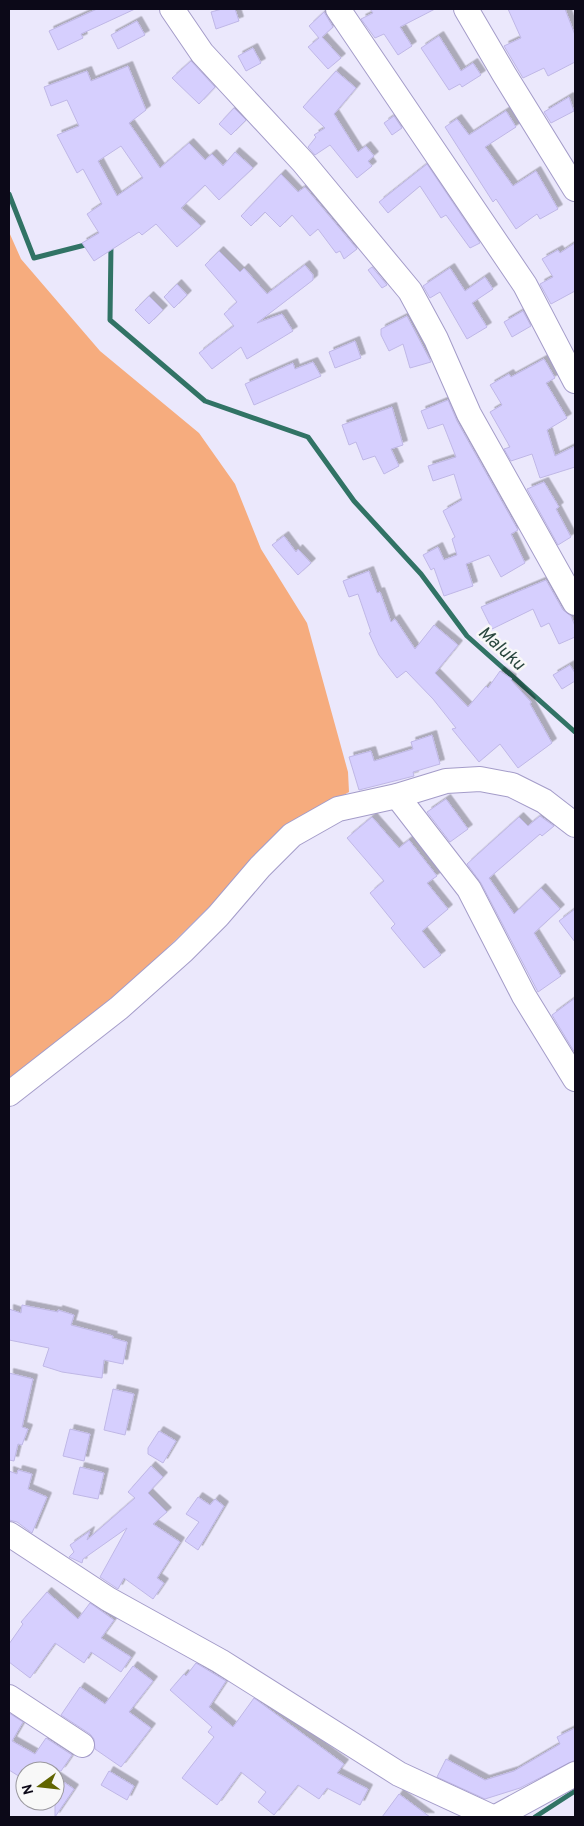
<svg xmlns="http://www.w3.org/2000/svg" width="584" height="1826" font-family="Overpass,sans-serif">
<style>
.green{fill:#f6ac7e}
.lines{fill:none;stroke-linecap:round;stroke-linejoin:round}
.stream{stroke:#317365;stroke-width:5}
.building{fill:#d6cffe;stroke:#bfb7e6;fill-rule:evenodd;filter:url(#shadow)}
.minor-casing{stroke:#a49cc9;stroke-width:26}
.minor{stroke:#fff;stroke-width:24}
.labels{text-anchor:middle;stroke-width:5;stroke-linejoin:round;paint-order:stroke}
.water-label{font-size:18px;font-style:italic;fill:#2a473e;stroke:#f8f8f8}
</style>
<defs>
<filter id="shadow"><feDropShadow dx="4.5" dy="-4.5" stdDeviation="0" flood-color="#0004"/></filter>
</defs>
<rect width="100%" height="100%" fill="#ebe8fc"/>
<path class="green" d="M9,232L21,259L100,351L199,433L235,484L261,549L307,623L348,772L349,792L294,823L137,978L9,1080Z"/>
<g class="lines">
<g class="stream">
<path d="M9,194L34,258L89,244"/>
<path d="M111,245L110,320L205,401L308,437L354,501L421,574L467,636L575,732"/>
<path d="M535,1817L575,1791"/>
</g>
</g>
<g class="building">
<path d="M97,9H135L81,34L83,38L58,50L49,31Z"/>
<path d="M222,9H235L239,21L216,29L211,12Z"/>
<path d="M370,9H435L400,27L412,46L398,55L384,34L375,38L361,19L373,13Z"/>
<path d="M508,9H565L575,35V62L548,76L544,68L523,78L504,46L521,38Z"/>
<path d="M324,12L333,27L322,37L341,58L328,69L308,47L319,38L309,26Z"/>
<path d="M137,21L145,35L118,49L111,35Z"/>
<path d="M439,36L461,71L473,63L481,75L462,87L460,84L449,90L421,48Z"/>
<path d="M253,48L261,63L246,71L238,56Z"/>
<path d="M191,61L215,87L199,104L172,78Z"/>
<path d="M128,66L146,110L129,123L160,168L189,143L205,160L212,154L223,166L235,152L253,168L219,200L205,185L181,208L201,226L177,247L156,224L142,235L139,232L94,261L82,243L99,233L87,214L102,204L83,169L77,173L57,135L79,126L67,100L51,106L44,87L87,71L91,81ZM121,146L143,178L117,196L98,161Z"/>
<path d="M336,71L356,88L334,114L358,152L366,146L374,156L368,161L372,166L357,178L330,145L315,155L308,147L316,137L314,135L325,128L303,107Z"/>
<path d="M569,97L574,111L551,123L544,112Z"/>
<path d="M234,108L246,120L231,135L219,124Z"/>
<path d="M506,111L516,127L485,147L513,186L536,171L558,209L540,219L537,214L516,229L496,199L493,202L445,127L457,119L469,135Z"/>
<path d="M394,116L402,128L392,135L384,123Z"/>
<path d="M427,164L480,243L470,248L446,215L441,218L420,186L388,213L379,202Z"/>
<path d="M281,174L298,192L305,187L357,249L344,259L340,251L336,253L318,229L310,236L292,215L280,227L265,212L251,226L241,216Z"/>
<path d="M575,243V291L551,304L540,284L553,277L542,259L558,250L560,253Z"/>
<path d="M219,251L240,272L244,268L267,294L305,265L313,275V280L257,323L282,314L293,331L247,359L241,347L212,369L199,353L234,326L224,314L237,302L205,265Z"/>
<path d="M372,267L387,285L382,288L368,270Z"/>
<path d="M450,268L465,291L485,277L493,289L472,303L487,327L467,339L440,292L430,298L423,286Z"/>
<path d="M177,284L187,295L174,308L164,297Z"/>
<path d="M149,296L163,310L149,324L135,310Z"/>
<path d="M523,311L531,326L512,337L504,322Z"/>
<path d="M407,316L431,362L410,368L403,344L389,351L381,335V329Z"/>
<path d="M355,341L361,358L335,368L329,352Z"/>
<path d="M544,359L555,378L546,383L567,418L547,430L555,456L575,446V467L540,478L532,454L511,461L504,449L510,447L490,412L502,405L490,385L509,374L511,377Z"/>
<path d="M313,362L321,376L254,405L245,384L293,363L295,369Z"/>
<path d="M448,400L457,421L518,530L511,534L525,563L501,577L489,555L466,564L473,586L444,596L434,568L431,570L423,555L438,547L444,560L457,555L452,539L455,537L443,511L462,500L454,474L433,481L428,466L456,457L443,424L428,429L421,411Z"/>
<path d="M392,407L403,445L391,449L399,466L384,474L375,456L363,460L356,442L349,445L342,425Z"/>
<path d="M544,482L559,507L556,509L571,537L558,545L527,489Z"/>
<path d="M284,536L296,552L298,549L311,563L298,575L272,545Z"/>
<path d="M369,571L377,593L380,592L391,622L395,619L415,649L434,625L458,645L435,673L468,707L486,686L488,688L500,671L512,679L511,680L531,702L530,704L552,743L518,768L500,744L479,762L452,729L456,728L433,699L406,671L397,678L379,655L369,633L371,632L358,594L349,597L343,581Z"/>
<path d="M546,580L563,610L571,616L575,626V637L559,644L549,623L541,627L533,609L492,629L481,607Z"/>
<path d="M570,665L575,673V681L562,689L553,675Z"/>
<path d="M432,735L440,764L413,772L414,776L359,790L349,757L371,751L374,761L413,749L411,742Z"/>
<path d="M446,799L468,829L450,842L427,812Z"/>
<path d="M540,816L554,826L542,836L540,834L489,878L514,914L541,888L560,909L534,933L561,976L538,992L481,883L467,864L519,817L528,826Z"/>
<path d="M372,817L399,848L409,840L437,876L427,883L448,909L422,931L441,955L424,968L391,928L395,924L370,893L384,881L347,838Z"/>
<path d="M575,909V942L559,921Z"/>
<path d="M575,998V1053L552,1015Z"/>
<path d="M22,1305L58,1312V1310L74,1315L71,1325L113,1336L112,1338L127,1342L123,1364L104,1360L102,1378L62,1372L43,1366L49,1348L9,1340V1309L21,1313Z"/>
<path d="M9,1373L33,1379L22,1427L28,1429L22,1445L18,1444L14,1461L9,1460Z"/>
<path d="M113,1389L134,1394L125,1435L104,1430Z"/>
<path d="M70,1429L90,1434L84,1461L63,1456Z"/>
<path d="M159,1431L176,1441L163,1463L148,1454V1448Z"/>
<path d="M151,1466L163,1477L148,1493L167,1512L153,1524L180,1542L157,1578L164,1583L153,1599L124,1578L118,1589L100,1577L127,1528L83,1559L82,1563L69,1557L74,1552L70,1545L90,1531L87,1540L135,1498L128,1492Z"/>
<path d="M80,1467L104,1473L98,1499L73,1494Z"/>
<path d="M18,1470L32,1474L28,1489L47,1497L32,1533L17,1522L9,1520V1471L17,1474Z"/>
<path d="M198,1497L210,1505L215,1499L224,1506L198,1550L185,1541L199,1522L186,1514Z"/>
<path d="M47,1592L78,1619L90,1603L114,1620L101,1638L131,1657L121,1672L91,1652L84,1663L55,1643L30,1678L9,1662V1644L23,1624L21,1622Z"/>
<path d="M196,1663L226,1681L209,1707L233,1727L254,1698L344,1764L337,1773L368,1789L360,1805L327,1788L319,1799L298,1785L274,1815L258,1802L266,1792L241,1772L217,1805L182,1778L214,1737L208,1732L212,1727L170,1690L184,1674L186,1676Z"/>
<path d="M133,1666L153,1681L129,1712L151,1728L121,1767L95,1749L94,1739L90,1734L61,1715L80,1687L105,1704Z"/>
<path d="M9,1713L23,1722L12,1741L35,1754L46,1738L72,1755L61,1771H25V1780L9,1770Z"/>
<path d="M575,1728V1760L520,1788L485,1799L437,1777L446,1759L485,1780L514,1771L560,1744L557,1737Z"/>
<path d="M109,1771L134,1786L127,1800L101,1785Z"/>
<path d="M55,1776L74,1789L55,1817Z"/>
<path d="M399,1794L430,1817H382Z"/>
</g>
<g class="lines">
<g class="minor-casing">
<g id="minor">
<path d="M172,9L202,53L303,162L410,291L436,339L469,414L575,603"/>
<path d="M338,9L525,285L575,381"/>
<path d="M466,9L504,74L575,189"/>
<path d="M397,796L469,889L524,996L575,1079"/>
<path d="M9,1094L119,1008L183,951L218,916L260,867L292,835L338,809L397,796L446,781L480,779L512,785L544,801L575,825"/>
<path d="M9,1534L108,1599L220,1661L399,1774L492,1817"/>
<path d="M9,1697L82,1745"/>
<path d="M496,1817L575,1774"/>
</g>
</g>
<use href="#minor" class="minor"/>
</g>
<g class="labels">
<g class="water-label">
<text transform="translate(502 648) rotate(42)" y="6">Maluku</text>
</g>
</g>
<rect width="584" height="1826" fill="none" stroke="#0c0918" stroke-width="20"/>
<g transform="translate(40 1786) rotate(255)"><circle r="24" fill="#f8f8f8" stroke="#9a989e"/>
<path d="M0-4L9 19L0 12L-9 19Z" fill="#616500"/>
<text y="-8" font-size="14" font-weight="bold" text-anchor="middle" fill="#0c0918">N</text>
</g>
</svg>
